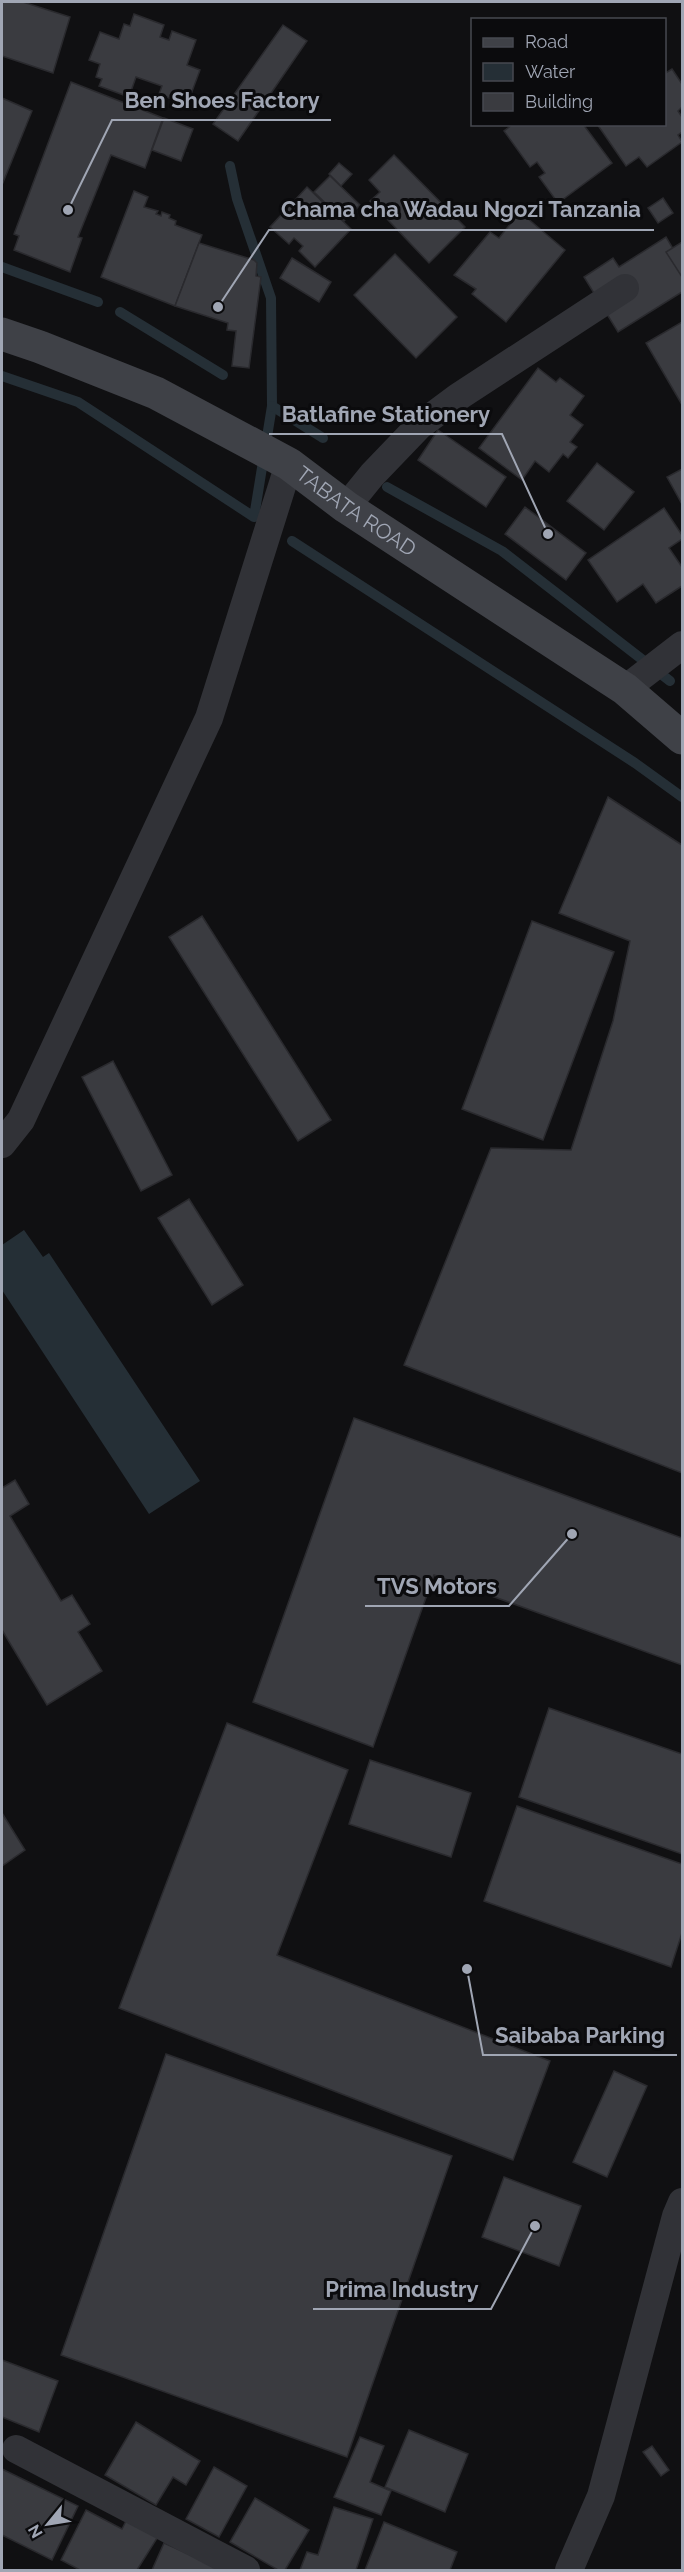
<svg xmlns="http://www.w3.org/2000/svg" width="684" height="2572" font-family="Raleway,sans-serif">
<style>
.water{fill:#252f36}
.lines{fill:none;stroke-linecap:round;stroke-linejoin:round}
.stream{stroke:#252f36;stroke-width:10}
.building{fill:#3a3b40;stroke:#2a2a2e;stroke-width:1.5}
.street{stroke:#313237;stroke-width:28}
.secondary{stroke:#3f4147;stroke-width:33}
.labels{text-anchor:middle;stroke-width:6;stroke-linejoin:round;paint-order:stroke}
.street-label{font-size:21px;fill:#a0a6b4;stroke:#0b0b0d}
.leader{fill:none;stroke:#a0a6b4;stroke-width:2}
.callout-dot{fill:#a0a6b4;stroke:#0b0b0d;stroke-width:2}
.callout-label{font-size:22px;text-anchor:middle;font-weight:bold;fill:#a0a6b4;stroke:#0b0b0d;stroke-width:6;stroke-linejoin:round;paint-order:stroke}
</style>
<rect width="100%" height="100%" fill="#101012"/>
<path class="water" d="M24,1230L43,1257L49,1253L200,1481L149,1514L2,1290V1245Z"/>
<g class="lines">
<g class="stream">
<path d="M2,267L98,302"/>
<path d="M120,312L223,375"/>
<path d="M2,376L78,402L254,517L272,406L271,298L237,199L230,166"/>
<path d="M272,406L323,438"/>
<path d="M387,487L502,551L670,681"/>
<path d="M292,541L635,763L682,797"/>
</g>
</g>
<g class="building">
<path d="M2,2H23L70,17L53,73L2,56Z"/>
<path d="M134,14L164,25L160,37L169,40L172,31L196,40L187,65L200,70L187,105L159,94L162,86L136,77L129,97L99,86L102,79L96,77L100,64L89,60L100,32L119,39L124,24L130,26Z"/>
<path d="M283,25L307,41L238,141L213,124Z"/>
<path d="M672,69L682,84V107L678,111L682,117V132L678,135L682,142L647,167L639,157L626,166L597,124H664V74Z"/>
<path d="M71,82L163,118L145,168L111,155L78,237L82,238L70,272L14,250L19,236L14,234Z"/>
<path d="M2,98L32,111L2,185Z"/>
<path d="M164,118L193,129L181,161L152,150Z"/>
<path d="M513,124H583L612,163L558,203L539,177L545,173L537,162L530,167L504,131Z"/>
<path d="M394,155L465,227L429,263L370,201L380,192L369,180Z"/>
<path d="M339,163L352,174L341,186L329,174Z"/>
<path d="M330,176L360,205L344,221L314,192Z"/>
<path d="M307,187L351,229L315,267L299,251L303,246L294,238L289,244L270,227Z"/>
<path d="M134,191L148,197L144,207L158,211L156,214L161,216L162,212L170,215L169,218L176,221L175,225L202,235L175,306L101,277Z"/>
<path d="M663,198L673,213L658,223L648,208Z"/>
<path d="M520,212L565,250L506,322L472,294L476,289L454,275L490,232L499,238Z"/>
<path d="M666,237L682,264V292L618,332L584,277L613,258L619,267Z"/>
<path d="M682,242V277L666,252Z"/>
<path d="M199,243L254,260L257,263L256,276L261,277L249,368L232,366L236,331L227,330L228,323L175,306Z"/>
<path d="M395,254L457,317L416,358L354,295Z"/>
<path d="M292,258L331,282L319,302L280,278Z"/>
<path d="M682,322V402L681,403L646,343Z"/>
<path d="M538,368L556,382L560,378L584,396L570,415L583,425L570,442L577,447L568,458L563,454L549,472L535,461L522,480L479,448Z"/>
<path d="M438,430L506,477L486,507L418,460Z"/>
<path d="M597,463L634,492L604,530L567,501Z"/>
<path d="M682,469V504L667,477Z"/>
<path d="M525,507L586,553L566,580L505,534Z"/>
<path d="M664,508L682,535V539L669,548L682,567V586L656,603L643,584L617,602L588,560Z"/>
<path d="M608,797L682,845V1473L404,1365L491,1148L571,1150L613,1021L630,941L559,913Z"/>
<path d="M202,916L331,1120L298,1141L169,937Z"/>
<path d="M532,921L614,952L543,1140L462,1109Z"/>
<path d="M113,1061L172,1175L141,1191L82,1077Z"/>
<path d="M189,1199L243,1285L212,1305L158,1218Z"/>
<path d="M354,1418L682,1538V1665L434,1575L373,1747L253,1702Z"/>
<path d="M15,1480L29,1504L10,1516L61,1601L72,1595L90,1624L78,1632L102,1671L47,1705L2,1630V1488Z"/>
<path d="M549,1708L682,1754V1854L519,1797Z"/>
<path d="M227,1723L348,1770L277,1955L550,2061L513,2160L119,2008Z"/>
<path d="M370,1760L471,1793L451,1857L349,1824Z"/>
<path d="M517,1806L682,1864V1933L671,1967L484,1901Z"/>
<path d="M2,1813L25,1850L2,1866Z"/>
<path d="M166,2054L452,2156L347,2457L61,2355Z"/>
<path d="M614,2071L647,2086L607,2177L573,2162Z"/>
<path d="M504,2177L581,2206L559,2266L482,2237Z"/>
<path d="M2,2360L58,2381L39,2432L2,2417Z"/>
<path d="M136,2422L200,2461L186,2485L173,2477L156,2505L105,2475Z"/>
<path d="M409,2430L468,2454L445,2512L385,2487Z"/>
<path d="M360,2437L384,2446L370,2482L391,2491L381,2515L334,2497Z"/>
<path d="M652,2446L669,2470L661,2476L643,2452Z"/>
<path d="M214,2467L247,2486L219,2537L186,2519Z"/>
<path d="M2,2469L78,2506L52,2560L2,2535Z"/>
<path d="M255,2498L309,2530L285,2570H278L230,2542Z"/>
<path d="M334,2507L373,2519L356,2570H300L307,2552L318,2555Z"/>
<path d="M86,2510L122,2529L127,2519L159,2535L137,2570H80L61,2560Z"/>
<path d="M384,2522L457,2552L450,2570H365Z"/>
<path d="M164,2543L224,2570H152Z"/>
</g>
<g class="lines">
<g class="street">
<path d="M346,507L372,475L419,426L458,397L625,288"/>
<path d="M625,689L682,645"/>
<path d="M2,1144L21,1120L209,718L289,464"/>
<path d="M16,2449L246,2570"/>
<path d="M569,2570L601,2496L676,2216L682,2202"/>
</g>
<path class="secondary" id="s1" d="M2,334L40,347L156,393L289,464L346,507L625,689L682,738"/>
</g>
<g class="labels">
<g class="street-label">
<text dy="7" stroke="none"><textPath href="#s1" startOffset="398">TABATA ROAD</textPath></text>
</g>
</g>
<path class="leader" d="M68 210L112 120H331M218 307L269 230H654M548 534L502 434H269M572 1534L509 1606H365M467 1969L483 2055H677M535 2226L491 2309H313"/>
<g class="callout-dot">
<circle cx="68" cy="210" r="6"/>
<circle cx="218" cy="307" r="6"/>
<circle cx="548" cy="534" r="6"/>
<circle cx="572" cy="1534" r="6"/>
<circle cx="467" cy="1969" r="6"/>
<circle cx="535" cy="2226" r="6"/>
</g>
<g class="callout-label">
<text x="222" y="108">Ben Shoes Factory</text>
<text x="461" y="217">Chama cha Wadau Ngozi Tanzania</text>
<text x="386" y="422">Batlafine Stationery</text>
<text x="437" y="1594">TVS Motors</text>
<text x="580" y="2043">Saibaba Parking</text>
<text x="402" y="2297">Prima Industry</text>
</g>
<rect width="684" height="2572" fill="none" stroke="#a0a6b4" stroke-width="6"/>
<rect x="471" y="18" width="195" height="108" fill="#0b0b0d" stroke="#474950" stroke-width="1.5"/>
<rect x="483" y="38" width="30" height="9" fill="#3f4147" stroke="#474950" stroke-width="1.5"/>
<text x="525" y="48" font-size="18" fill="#a0a6b4">Road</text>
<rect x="483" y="63" width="30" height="18" fill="#252f36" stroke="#474950" stroke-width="1.5"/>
<text x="525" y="78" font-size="18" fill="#a0a6b4">Water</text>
<rect x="483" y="93" width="30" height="18" fill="#3a3b40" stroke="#474950" stroke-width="1.5"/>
<text x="525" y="108" font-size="18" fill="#a0a6b4">Building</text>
<g transform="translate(48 2524) rotate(240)" stroke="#0b0b0d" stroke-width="4.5" paint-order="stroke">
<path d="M0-4.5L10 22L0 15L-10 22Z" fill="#a0a6b4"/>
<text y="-9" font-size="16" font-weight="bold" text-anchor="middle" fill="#a0a6b4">N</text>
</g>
</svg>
